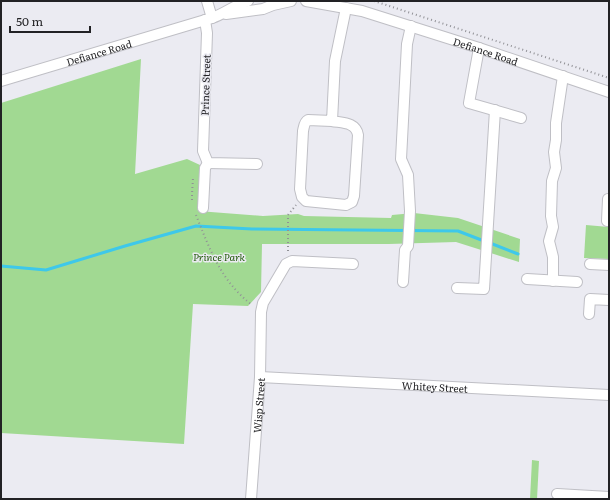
<svg xmlns="http://www.w3.org/2000/svg" width="610" height="500" viewBox="0 0 610 500" font-family="Literata,serif">
<rect width="100%" height="100%" fill="#ebebf2"/>
<path fill="#a1d992" d="M141,59L135,174L187,159L200,165L198,211L263,216L298,214L304,216L391,218L392,215L414,213L458,218L520,239L519,262L456,242L389,244H262L261,292L248,306L193,304L184,444L1,433V103Z
M586,225L609,227V259L584,258Z
M532,460L539,461L537,499H530Z"/>
<g fill="none" stroke-linecap="round" stroke-linejoin="round">
<path stroke="#3ec8ea" stroke-width="3" d="M490,243L518,254
M1,266L46,270L125,246L196,226L252,229L458,231L484,241"/>
<g stroke="#bfbfc5" stroke-width="12">
<g id="street">
<path d="M207,1L212,18"/>
<path id="s1" d="M306,1L362,11L479,48L609,92"/>
<path d="M226,14L263,9L273,5L291,1"/>
<path d="M205,20L207,33L203,151L208,163L257,164"/>
<path d="M479,48L469,103L521,118"/>
<path id="s2" d="M1,81L212,18C224,14 235,5 248,1"/>
<path d="M332,121C342,123 356,122 358,135L354,196L352,202L346,205L306,201L302,197L300,189L303,131C304,127 304,122 308,120L332,121L335,61L346,8"/>
<path d="M608,199L607,221H609"/>
<path d="M203,208L205,168L208,163"/>
<path d="M590,264L609,265"/>
<path d="M527,279L577,282"/>
<path d="M553,281V257L549,241L553,227L551,216L552,181L556,168L554,152L556,140V123L563,76"/>
<path d="M403,282L405,250L408,246L410,211L408,175L401,159L407,44L411,26"/>
<path d="M457,288L484,289L495,110"/>
<path d="M589,314L590,299L609,300"/>
<path id="s3" d="M260,377L609,395"/>
<path d="M557,494L609,497"/>
<path id="s4" d="M251,499L260,377L261,312L263,303L286,264L292,261L353,264"/>
</g>
</g>
<path stroke="#919196" stroke-width="2" stroke-dasharray="1 3" stroke-linecap="butt" d="M374,1L609,78
M192,200V194L193,178
M196,215C210,250 221,281 252,305
M288,251V215L296,205"/>
<use href="#street" stroke="#fff" stroke-width="10"/>
</g>
<g text-anchor="middle" dominant-baseline="central" stroke-width="3" stroke-linejoin="round" paint-order="stroke">
<g font-size="10" fill="#222225" stroke="#ebebf2">
<text stroke="none"><textPath href="#s1" startOffset="187">Defiance Road</textPath></text>
<text stroke="none"><textPath href="#s2" startOffset="102">Defiance Road</textPath></text>
<text transform="translate(205 85) rotate(-88)">Prince Street</text>
<text stroke="none"><textPath href="#s3" startOffset="175">Whitey Street</textPath></text>
<text stroke="none"><textPath href="#s4" startOffset="94">Wisp Street</textPath></text>
</g>
<g font-size="10" font-style="italic" fill="#1e5706" stroke="#ebebf2">
<text x="219" y="256">Prince Park</text>
</g>
</g>
<rect width="610" height="500" fill="none" stroke="#222225" stroke-width="4"/>
<path d="M10 26v6h80v-6" fill="none" stroke="#222225" stroke-width="2"/>
<text x="16" y="26" font-size="12" fill="#222225" stroke="#ebebf2" stroke-width="3" paint-order="stroke">50 m</text>
</svg>
